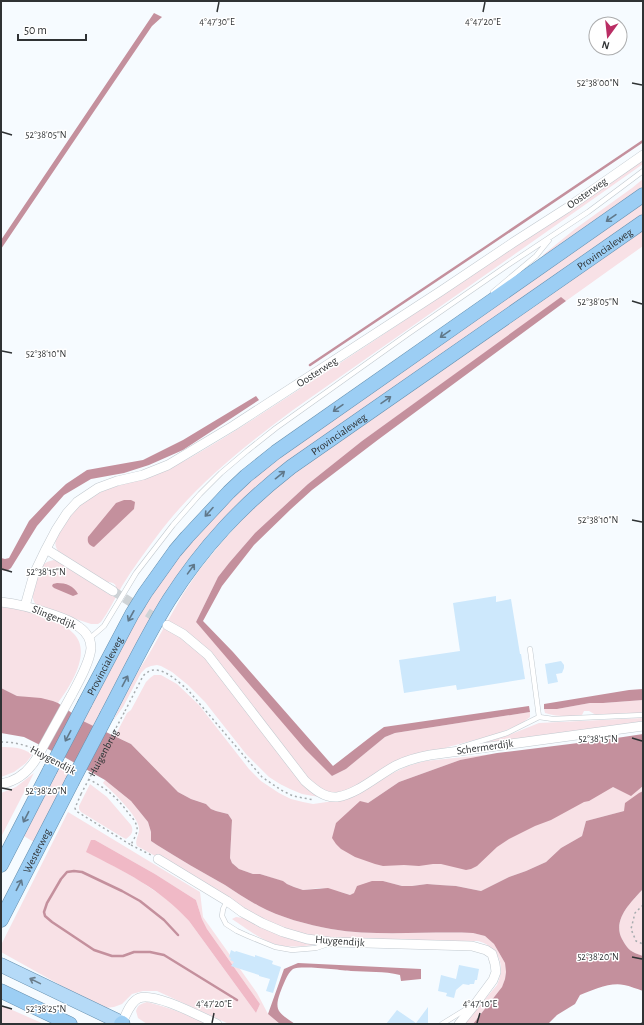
<svg xmlns="http://www.w3.org/2000/svg" width="644" height="1025" viewBox="0 0 644 1025" font-family="'Alegreya Sans',sans-serif">
<rect width="100%" height="100%" fill="#f6fbff"/>
<path fill="#f8e1e6" fill-rule="evenodd" d="M643,160V164L293,410C243,447 194,486 157,536C145,552 133,568 122,586C115,598 109,611 101,622L98,624H91L37,606C35,603 33,601 33,598C32,591 39,568 44,564C48,561 52,560 56,560L104,590L108,594H112C116,588 119,584 109,582L107,583L58,551C53,543 56,540 60,531C70,510 91,494 114,487C123,484 132,482 142,479C158,474 173,467 188,459C237,431 284,399 331,369C436,300 539,230 643,160Z
M643,179V188L544,256L543,255L575,229L632,188Z
M643,201V216L237,507L93,726L83,721L128,633L152,592L184,548L236,493L279,456Z
M643,228V246L566,301L561,298L362,441L308,484L255,533L229,563L218,577L196,622L332,776L346,769L385,737L395,733L530,712V717L521,724L497,734L448,747L343,792L319,797L302,794L290,789L280,784L269,777L246,754L205,702L188,685L172,672L161,666L157,665L151,666L146,668L141,673L123,707L113,721L134,678L149,654L183,594L200,569L222,542L267,492Z
M1,607C19,608 35,613 52,620C59,624 68,627 73,633C93,652 70,686 58,703L53,701L17,696L1,688Z
M154,675H161L177,684L199,705L249,769L261,781L279,793L291,799L303,802L313,804L334,801L348,797L395,772L408,766L425,761L494,754L460,760L399,782L368,803L613,787L631,795L643,786V791C634,795 629,803 624,811L586,821L582,836L561,848L546,862L526,871L509,877L481,891L456,886L440,885L427,884L412,886H402L383,881L350,895L341,892L320,888L303,890L294,887L287,884L282,881L260,874H253L239,869L232,863L230,858L232,820L228,814L216,811L211,809L206,804L191,799L178,792L131,744L115,736L127,713L131,710L146,682L150,678Z
M643,700V713L596,715L589,711H584L582,715C569,717 558,717 545,713L544,709H557L590,703H603Z
M643,718V724L465,748L509,735L539,723Z
M1,747C11,747 24,747 32,755L26,763L14,772L1,777Z
M59,767L70,772L34,842L22,835Z
M34,773L1,837V793L16,787Z
M105,780L131,801L148,822L151,832V841L157,845C179,859 202,872 225,885C236,892 247,900 259,906C279,917 308,925 331,929C378,937 426,931 473,933L485,936L494,944L505,963L506,972L505,979L502,987L473,1024H464L497,985C503,971 503,957 490,947C487,944 482,942 478,941L357,940L307,936L263,921L177,868L137,846C134,840 140,834 139,828C138,816 112,791 103,783Z
M90,784L107,797L131,825C134,831 132,835 126,839L122,837L81,812L79,809V806Z
M68,812L200,892L203,917L257,993L268,1014L280,1024H229L157,991H143L132,994L122,1004L114,1007L105,1008L87,1000L1,952V945ZM91,840H95L155,874L196,900L202,919L207,929L260,1004L256,1013L189,921L179,909L168,900L137,879L112,865Z
M643,889V956C631,952 628,950 622,939C612,920 631,902 643,889Z
M236,917L243,918L278,932L315,945C302,946 290,948 278,945C264,942 244,927 232,919Z
M147,1002C168,1007 188,1015 208,1024H147L138,1018L136,1011C138,1005 140,1004 147,1002Z
M1,1005L44,1024H1Z"/>
<path fill="#f0b9c6" d="M91,840H95L155,874L196,900L202,919L207,929L260,1004L256,1013L189,921C161,889 123,871 86,852Z"/>
<path fill="#c4909d" d="M154,13L162,17L152,26L97,107L1,249V240Z
M561,297L566,301L379,439L312,490L291,509L254,545L222,586L203,621L233,652L333,766L373,735L384,727L529,706L530,712L395,733L385,737L346,769L332,776L305,749L196,622L218,577L229,563L255,533L308,484L362,441Z
M256,396L259,400L183,450L149,465L124,473L91,479L64,495L37,526L11,568L7,571L1,570V558L5,559L9,558L29,521L48,501L66,484L87,470L143,460L183,440Z
M124,500H131L135,502L134,509L94,547C89,545 87,543 88,537L116,503Z
M57,583C66,583 74,586 78,594L73,596L54,588L52,586L53,584Z
M1,688L17,696L41,698L53,701L58,703L83,721L131,744L178,792L191,799L206,804L211,809L216,811L228,814L232,820L230,858L232,863L239,869L253,874H260L283,881L287,884L294,887L303,890L328,888L350,895L354,893L357,886L372,881H383L402,886H412L427,884L440,885L456,886L481,891L509,877L526,871L546,862L561,848L582,836L586,821L624,811L625,803L639,793L643,791V889C631,902 612,920 622,939C628,950 631,952 643,956V991C637,989 630,986 624,985C610,982 593,990 580,995L575,1004L557,1015L548,1024H473L502,987L505,979L506,972L505,963L494,944L485,936L473,933C426,931 378,937 331,929C308,925 279,917 259,906C247,900 236,892 225,885C202,872 179,859 157,845L151,841V832L148,822L131,801L105,780L66,758L24,737L1,733Z
M643,689V700L603,703H590L557,709H544V704L629,690Z
M643,734V786L631,796L613,787L589,801L584,802L551,820L535,826L509,839L497,847L477,866L471,869L466,870L441,864H433L419,866L404,865L383,866L375,864L355,857L341,849L336,844L332,838L336,823L360,801L368,803L399,782L460,760L497,753L610,739Z
M298,963L421,969V979L401,981L400,975C384,971 368,972 351,971C340,970 301,965 293,969C287,973 283,986 280,993C273,1012 281,1014 295,1024H280L268,1014L284,969Z"/>
<g fill="none" stroke-linecap="round" stroke-linejoin="round">
<path stroke="#c4909d" stroke-width="2.5" d="M310,365L483,249L643,141
M178,935L164,920L140,901L122,891L82,872L74,871L67,872L61,879L47,903L44,912L45,916L52,922L94,950L112,956H123L134,952H150L164,955L237,1000"/>
</g>
<path fill="#cde8fc" d="M496,596V602L511,599L520,654H521L525,679L457,690L456,685L404,693L399,660L460,651L453,603Z
M561,661L564,665V668L562,673L556,674L558,682L548,684L545,664Z
M231,950L235,952L236,951L255,957V955L273,961L272,964L281,967L273,993L266,991L270,979L259,976V975L231,966L234,962L230,960L231,958L229,957Z
M459,965L479,969L477,980H475L474,984H470L469,985L463,984L456,990L454,998L446,996L447,993L438,991L441,975L456,979Z
M428,1007V1024H386L397,1010L416,1023Z"/>
<g fill="none" stroke-linecap="round" stroke-linejoin="round">
<path stroke="#ced3d6" stroke-width="9" stroke-dasharray="9 4.5" stroke-linecap="butt" d="M113,591L161,621"/>
<g stroke="#c2c9cf" stroke-width="5.5">
<path id="service" d="M493,292L536,256L549,240
M89,639L104,626L136,573L173,525L200,494L221,473L247,451L276,428L408,334L508,265L588,212L623,186L643,171
M539,717L553,719L643,715
M461,747L507,733L539,717L530,649
M227,901L223,909L222,916L226,924L237,931L248,936L275,947L292,950L316,948L328,944
M442,1024L468,1008"/>
</g>
<g stroke="#c2c9cf" stroke-width="10">
<path id="minor" d="M46,549L113,591
M1,602C20,604 37,609 54,615C63,618 72,621 79,627C86,632 91,639 91,648C90,662 78,683 71,696
M25,606L34,574L46,549L56,530L67,513L77,502L98,488L117,481L143,475L168,465L233,426L441,291L514,242L567,208L643,155
M167,625L183,634L208,655L305,781C314,789 324,798 337,797C358,794 379,774 397,765C408,760 419,757 430,755L643,726
M1,784C19,781 31,769 39,754
M158,859L227,901L242,912L262,923L283,932L307,939L331,942L472,946L486,950L492,954L495,964L496,972L493,980L476,1003L459,1024
M122,1023C126,1015 130,1002 139,998C155,992 201,1017 217,1024"/>
</g>
<g stroke="#6690af" stroke-width="15">
<path id="primary" d="M1,965L122,1023L121,1024"/>
</g>
<g stroke="#6690af" stroke-width="15">
<g id="trunk">
<path id="s1" d="M85,703L132,614L145,593L175,551L187,537L229,492L246,476L276,452L643,195"/>
<path id="s2" d="M107,715C127,677 146,637 169,600C203,547 241,506 291,467L643,222"/>
<path d="M1,865L50,770"/>
<path id="s3" d="M1,920L72,782"/>
<path d="M1,991L70,1024"/>
<path d="M121,1024L122,1023L123,1024"/>
</g>
</g>
<path stroke="#a7acaf" stroke-width="1.5" stroke-dasharray="2 3" stroke-linecap="butt" d="M125,711L143,676C157,660 176,680 188,690L262,777L281,790L293,796L314,800
M1,742C12,742 22,744 32,748
M81,794L75,808L76,811L131,845C133,840 138,833 137,827C136,822 132,817 129,814C116,796 106,788 86,778
M131,845L151,855
M643,905L635,913L631,929L636,941L643,944
M641,1024L643,1020"/>
<use href="#service" stroke="#fff" stroke-width="4.5"/>
<use href="#minor" stroke="#fff" stroke-width="9"/>
<use href="#primary" stroke="#b5daf7" stroke-width="14"/>
<use href="#trunk" stroke="#9ccef4" stroke-width="14"/>
<g stroke="#c2c9cf" stroke-width="10" stroke-linecap="butt">
<path id="minor-bridge" d="M39,754L71,696"/>
</g>
<g stroke="#6690af" stroke-width="15" stroke-linecap="butt">
<path id="trunk-bridge" d="M50,770L85,703
M72,782L107,715"/>
</g>
<path stroke="#a7acaf" stroke-width="1.5" stroke-dasharray="2 3" stroke-linecap="butt" id="s4" d="M81,794L125,711"/>
<use href="#minor-bridge" stroke="#fff" stroke-width="9"/>
<use href="#trunk-bridge" stroke="#9ccef4" stroke-width="14"/>
</g>
<defs><path id="oneway-shaft" d="M-6 0H5M1.5-3L5.5 0L1.5 3" fill="none" stroke-width="1.6" stroke-linecap="round" stroke-linejoin="round"/></defs>
<g stroke="#60788a">
<use href="#oneway-shaft" transform="translate(611 218) rotate(145)"/>
<use href="#oneway-shaft" transform="translate(445 334) rotate(145)"/>
<use href="#oneway-shaft" transform="translate(386 400) rotate(-35)"/>
<use href="#oneway-shaft" transform="translate(338 408) rotate(145)"/>
<use href="#oneway-shaft" transform="translate(280 475) rotate(-39)"/>
<use href="#oneway-shaft" transform="translate(209 512) rotate(132)"/>
<use href="#oneway-shaft" transform="translate(191 569) rotate(-54)"/>
<use href="#oneway-shaft" transform="translate(131 616) rotate(119)"/>
<use href="#oneway-shaft" transform="translate(125 681) rotate(-62)"/>
<use href="#oneway-shaft" transform="translate(68 736) rotate(118)"/>
<use href="#oneway-shaft" transform="translate(26 817) rotate(117)"/>
<use href="#oneway-shaft" transform="translate(19 885) rotate(-63)"/>
</g>
<use stroke="#6b7e8c" href="#oneway-shaft" transform="translate(35 981) rotate(-154)"/>
<path fill="none" stroke="#2f3234" stroke-width="1.5" d="M217,12L219,2M483,12L485,2M632,83L642,85M2,132L12,135M632,301L642,304M2,351L12,353M632,520L642,522M2,569L12,572M632,738L642,741M2,788L12,790M632,957L642,959M2,1006L12,1009M212,1023L214,1013M477,1023L480,1013"/>
<g text-anchor="middle" dominant-baseline="central" stroke-width="3" stroke-linejoin="round" paint-order="stroke">
<g font-size="11" fill="#2f3234" stroke="#fff">
<text transform="translate(587 193) rotate(-35)">Oosterweg</text>
<text stroke="none"><textPath href="#s2" startOffset="694">Provincialeweg</textPath></text>
<text transform="translate(317 372) rotate(-33)">Oosterweg</text>
<text stroke="none"><textPath href="#s2" startOffset="370">Provincialeweg</textPath></text>
<text transform="translate(54 617) rotate(22)">Slingerdijk</text>
<text stroke="none"><textPath href="#s1" startOffset="42">Provincialeweg</textPath></text>
<text transform="translate(485 747) rotate(-8)">Schermerdijk</text>
<text stroke="none"><textPath href="#s4" startOffset="47">Huigenbrug</textPath></text>
<text transform="translate(53 760) rotate(28)">Huygendijk</text>
<text stroke="none"><textPath href="#s3" startOffset="78">Westerweg</textPath></text>
<text transform="translate(340 941) rotate(4)">Huygendijk</text>
</g>
</g>
<g font-size="10" text-anchor="middle" fill="#2f3234" stroke="#fff" stroke-width="3" stroke-linejoin="round" paint-order="stroke">
<text x="217" y="25">4°47'30"E</text>
<text x="483" y="25">4°47'20"E</text>
<text x="598" y="86">52°38'00"N</text>
<text x="46" y="138">52°38'05"N</text>
<text x="598" y="305">52°38'05"N</text>
<text x="46" y="357">52°38'10"N</text>
<text x="598" y="523">52°38'10"N</text>
<text x="46" y="575">52°38'15"N</text>
<text x="598" y="742">52°38'15"N</text>
<text x="46" y="794">52°38'20"N</text>
<text x="598" y="960">52°38'20"N</text>
<text x="214" y="1007">4°47'20"E</text>
<text x="480" y="1007">4°47'10"E</text>
<text x="46" y="1012">52°38'25"N</text>
</g>
<rect width="644" height="1025" fill="none" stroke="#2f3234" stroke-width="4"/>
<g transform="translate(608 36) rotate(195)"><circle r="19" fill="#ffffff" stroke="#acadae"/>
<path d="M0-3L7 15L0 10L-7 15Z" fill="#ba2e64"/>
<text y="-6" font-size="11" font-weight="bold" text-anchor="middle" fill="#2f3234">N</text>
</g>
<path d="M18 34v6h68v-6" fill="none" stroke="#2f3234" stroke-width="2"/>
<text x="24" y="34" font-size="12" fill="#2f3234" stroke="#ffffff" stroke-width="3" paint-order="stroke">50 m</text>
</svg>
